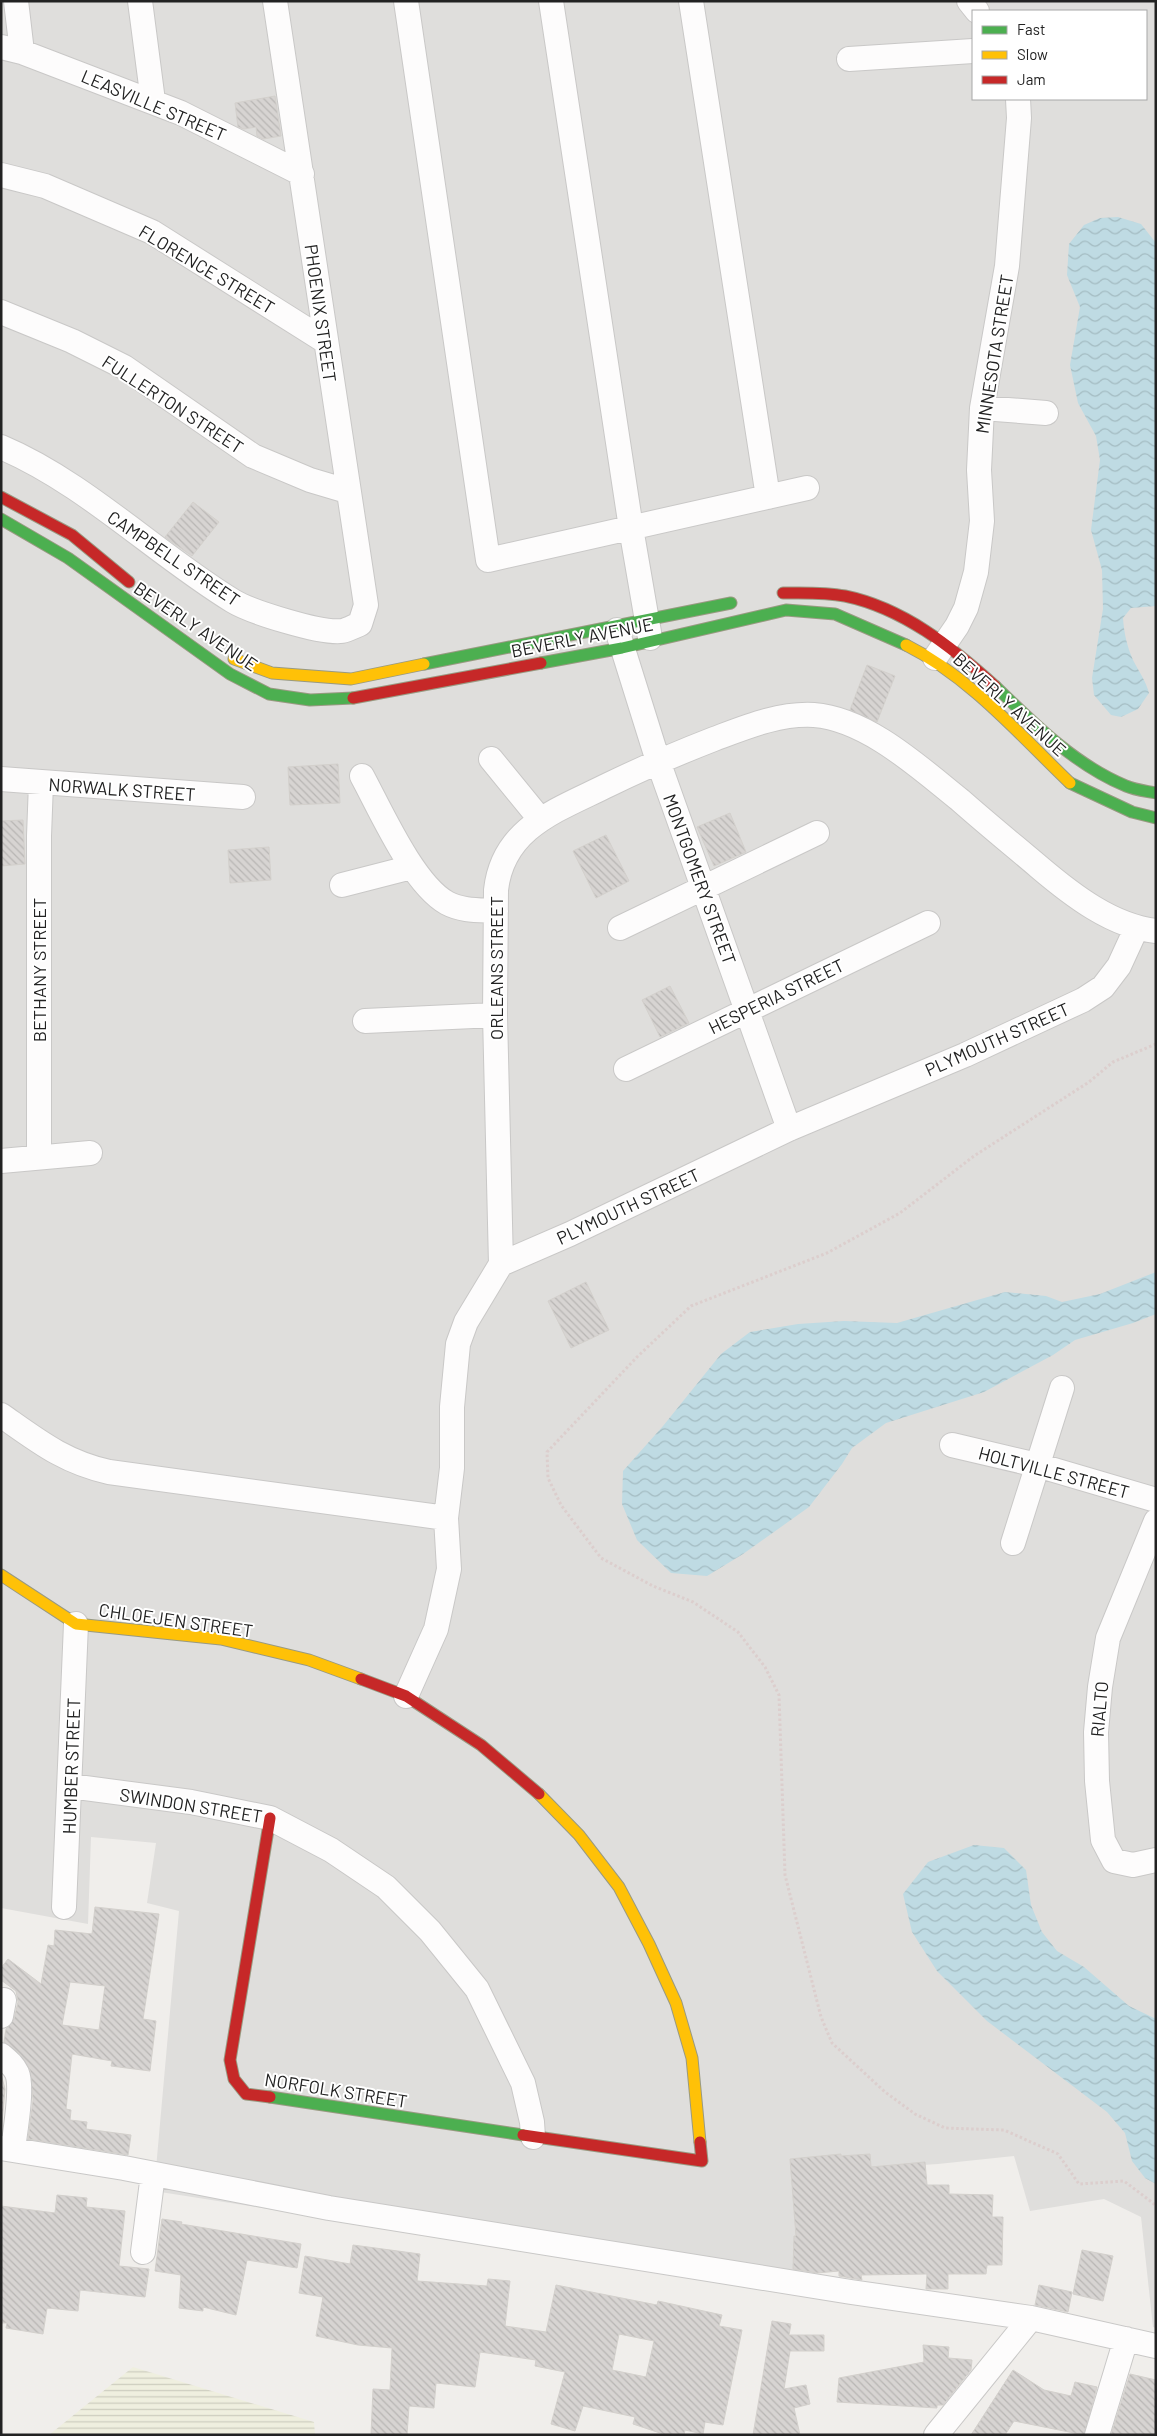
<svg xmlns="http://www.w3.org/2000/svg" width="1157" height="2436" viewBox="0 0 1157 2436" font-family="Barlow,sans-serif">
<defs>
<pattern id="farmland-rules" width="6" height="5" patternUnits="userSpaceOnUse" patternTransform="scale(1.25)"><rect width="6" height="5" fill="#efefdf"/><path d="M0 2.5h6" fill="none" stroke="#cdcdbf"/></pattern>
<pattern id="water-waves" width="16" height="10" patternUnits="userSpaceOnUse" patternTransform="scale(1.25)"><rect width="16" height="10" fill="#bfdbe3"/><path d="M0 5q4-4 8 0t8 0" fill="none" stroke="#a4bcc2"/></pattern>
<pattern id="building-back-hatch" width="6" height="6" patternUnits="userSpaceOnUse" patternTransform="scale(1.25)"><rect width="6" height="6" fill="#d7d4d2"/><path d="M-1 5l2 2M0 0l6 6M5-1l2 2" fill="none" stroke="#b8b6b4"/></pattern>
</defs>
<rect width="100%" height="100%" fill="#f0eeeb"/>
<path fill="#dfdedc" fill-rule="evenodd" d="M1,1H1156V2328L1153,2327L1141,2217L1104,2199L1030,2211L1014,2156L938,2164L859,2169L794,2178L800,2293L154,2191L179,1911L147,1903L156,1843L91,1837L88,1924L1,1908ZM973,11H1146V99H973Z"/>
<path fill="url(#farmland-rules)" d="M133,2367L314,2422L315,2435H49Z"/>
<path fill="url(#water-waves)" d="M1118,217L1141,224L1156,243V606L1131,608L1123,618C1124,633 1127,646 1133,660C1139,672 1146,681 1149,693L1138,709L1121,717L1111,715L1094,695L1092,678L1103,609L1102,570L1091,530L1100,460L1096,436L1078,403L1070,365L1080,307L1067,275L1069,244L1084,225L1100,218Z
M1156,1272V1314L1133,1323L1075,1340L1053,1355L984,1392L886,1423L852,1448L842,1464L809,1507L743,1554L707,1576L671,1573L637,1540L622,1504L623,1471L663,1426L721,1354L750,1332L798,1324L844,1321L897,1323L1005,1292L1046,1296L1062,1302L1100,1294Z
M974,1845L1004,1848L1026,1870L1031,1905L1042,1932L1057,1951L1084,1967L1129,2006L1156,2019V2184L1145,2178L1132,2161L1125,2133L1107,2112L987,2021L937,1971L912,1932L903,1894L928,1862Z"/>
<path fill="url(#building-back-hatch)" stroke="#d3d0cc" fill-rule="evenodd" d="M275,96L281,136L263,139L257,136L256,127L244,129L238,127L235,103Z
M193,502L219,522L192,556L165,537Z
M867,665L895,676L877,722L850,710Z
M338,764L340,803L290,805L288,767Z
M730,813L746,852L714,866L697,827Z
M23,820L25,864L1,866V821Z
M606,835L629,881L596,898L573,851Z
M269,847L271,880L230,883L228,850Z
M670,986L689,1023L660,1037L642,1000Z
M586,1282L609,1330L571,1348L548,1301Z
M95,1907L159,1914L143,2019L156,2021L150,2071L111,2066L112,2061L72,2054L66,2109L71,2110L70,2120L87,2122L86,2129L131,2135L128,2155L28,2139L33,2100L30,2070L20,2054L4,2042L6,2029L14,2019L18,2002L16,1991L1,1980V1968L8,1959L41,1984L48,1945L54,1946L55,1930L92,1934ZM70,1982L105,1986L99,2030L62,2025Z
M1,2074L5,2089L1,2133Z
M841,2154V2156L870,2154L871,2167L925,2162L927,2185H949V2194L993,2195L992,2217H1003L1002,2265H987L986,2274H948V2289H926L927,2274L861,2275L862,2280L839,2276V2271L817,2273L793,2269L794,2236H796L790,2159Z
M57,2195L87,2198L86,2207L125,2211L119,2266L149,2269L145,2297L80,2290L78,2311L47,2308L43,2334L6,2328L7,2323H1V2206L55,2213Z
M162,2219L182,2222L181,2224L301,2244L297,2268L247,2260L236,2315L203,2307V2311L179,2308L181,2275L155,2271Z
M353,2245L420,2254L417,2281L487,2286L488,2279L510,2281L505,2326L546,2332L556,2285L657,2305L658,2301L722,2315L719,2326L742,2330L723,2425L705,2422L703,2434L685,2430L684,2435H666L633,2424L635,2417L583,2406L575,2431L551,2424L565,2372L535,2366L536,2360L480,2352L475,2387L436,2383L434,2408L409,2406L407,2435H371L373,2389L390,2390L392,2348L358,2345L316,2336L323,2297L299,2293L305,2256L350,2264ZM619,2334L654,2341L646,2377L612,2370Z
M1082,2250L1113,2256L1103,2301L1073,2294Z
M1039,2285L1072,2292L1068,2312L1035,2305Z
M772,2321L791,2324L789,2335H824V2351H790L784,2389L806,2385L810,2404L794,2408L800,2435H753Z
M923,2345L949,2347L948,2358L972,2360L971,2370L943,2405H937V2408L837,2402L839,2378L924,2362Z
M1013,2370L1044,2390L1071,2396L1075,2382L1097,2387L1084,2435L1014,2421L1005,2435H971Z
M1130,2374L1156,2380V2435H1111Z"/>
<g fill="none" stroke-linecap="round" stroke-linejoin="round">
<g stroke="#c9c8c7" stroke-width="26">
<path id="street" d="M16,1L22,52
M140,1L153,101
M406,1L488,560L807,488
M551,1L631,528L650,638
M691,1L768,497
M969,1L977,11
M1,47L22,52L181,113L302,174
M849,59L973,51
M1,175L45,186L152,232L325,341
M1,312L72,341L124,367L253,456L310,480L347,491
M982,408L1046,413
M1,447C84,482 156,554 233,601C251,612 322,634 342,631C348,630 354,626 360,624L366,605L275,1
M617,630L658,761L789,1129
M935,658L957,626L966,608L976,572L982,521L979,470L982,408L1007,266L1019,118L1018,99
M491,759L540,819
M362,776C381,811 413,884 447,903C462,911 479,910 496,911
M1,779L243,797
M342,885L412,867
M620,928L817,833
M365,1021L495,1015
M626,1069L928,923
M39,1157V836L41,783
M1,1161L90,1153
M501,1264L495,1015L496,890C503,827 558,810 608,785C643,768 678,753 714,739C746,727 779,713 814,715C867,719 920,768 960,800C986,823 1013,845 1039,867C1072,895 1112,926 1156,931
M1,1415C38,1441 64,1462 109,1472L446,1518
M952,1445L1037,1465L1156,1500
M1156,1521L1108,1638L1100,1687L1096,1732L1097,1781L1103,1840L1114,1861L1133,1865L1156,1860
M1013,1543L1062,1388
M406,1696L436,1629L449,1569L446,1518L452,1468V1407L458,1344L466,1322L501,1264L570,1234L789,1129L965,1055L1083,1000L1103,987L1119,966L1136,929
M70,1786L191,1802L270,1818L331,1850L386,1887L430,1931L477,1989L523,2083L532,2122L533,2137
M64,1907L76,1624
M1,2016L4,2000
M1,2055C8,2061 13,2065 17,2073C23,2088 15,2132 13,2149
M1,2148L124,2168L329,2208L851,2292L1031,2318L1156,2346
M143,2252L153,2174
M936,2435L1031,2318
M1097,2435L1126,2339"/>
</g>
<g stroke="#999a82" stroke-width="13">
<path id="fast" d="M1,519L68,558L230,674L269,694L310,700L353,698
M541,663L622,648L786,610L835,614L906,645
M424,664L731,603
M995,686C1034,724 1075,765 1126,786C1135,790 1146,791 1156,793
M1070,783L1132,812L1156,818
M270,2097L523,2135"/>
</g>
<g stroke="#999a82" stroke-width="13">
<path id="slow" d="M906,645C970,677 1019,734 1070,783
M234,659L272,673L351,679L424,664
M1,1575L76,1624L221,1639L309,1660L361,1679
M539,1794L579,1835L619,1887L649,1944L676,2003L692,2058L700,2142"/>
</g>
<g stroke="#999a82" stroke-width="13">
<path id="jam" d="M1,497L72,535L129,582
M783,593C804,593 824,592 845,596C903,608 952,647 995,686
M353,698L541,663
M361,1679L406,1696L481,1745L539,1794
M270,2097L246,2094L234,2079L230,2060L270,1818
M523,2135L702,2161L700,2142"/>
</g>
<path stroke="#dccecd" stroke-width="3" stroke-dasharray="2.5 2.5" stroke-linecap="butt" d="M1156,1044L1113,1062L1089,1082L974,1156L900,1213L827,1253L691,1306L637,1357L547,1452L548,1478L561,1505L601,1558L653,1586L693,1602L738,1632L765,1667L779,1695L785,1875L821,2017L832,2043L885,2092L915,2114L945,2128L1004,2130L1058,2154L1079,2184L1124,2181L1153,2203L1156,2207"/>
<use href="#street" stroke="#fdfcfc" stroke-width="24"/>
<use href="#fast" stroke="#4caf50" stroke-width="11"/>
<use href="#slow" stroke="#ffc107" stroke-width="11"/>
<use href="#jam" stroke="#c62828" stroke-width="11"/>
</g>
<g text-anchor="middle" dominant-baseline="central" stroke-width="4" stroke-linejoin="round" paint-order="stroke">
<g font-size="18" fill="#222" stroke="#fff">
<text transform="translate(154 105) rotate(23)">LEASVILLE STREET</text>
<text transform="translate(207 269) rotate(31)">FLORENCE STREET</text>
<text transform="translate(321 313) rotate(82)">PHOENIX STREET</text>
<text transform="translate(994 354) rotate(-81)">MINNESOTA STREET</text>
<text transform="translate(173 404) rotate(33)">FULLERTON STREET</text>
<text transform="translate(174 558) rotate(34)">CAMPBELL STREET</text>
<text transform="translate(196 626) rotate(34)">BEVERLY AVENUE</text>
<text transform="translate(582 637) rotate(-11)">BEVERLY AVENUE</text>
<text transform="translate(1010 704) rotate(42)">BEVERLY AVENUE</text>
<text transform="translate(122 789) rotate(4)">NORWALK STREET</text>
<text transform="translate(700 879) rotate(70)">MONTGOMERY STREET</text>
<text transform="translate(496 968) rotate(-90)">ORLEANS STREET</text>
<text transform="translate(39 970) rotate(-90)">BETHANY STREET</text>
<text transform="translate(776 996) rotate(-26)">HESPERIA STREET</text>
<text transform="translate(997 1039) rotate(-24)">PLYMOUTH STREET</text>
<text transform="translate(628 1206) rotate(-25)">PLYMOUTH STREET</text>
<text transform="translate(1054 1472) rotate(15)">HOLTVILLE STREET</text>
<text transform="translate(176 1620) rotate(8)">CHLOEJEN STREET</text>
<text transform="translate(1099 1709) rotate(-85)">RIALTO</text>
<text transform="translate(71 1766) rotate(-88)">HUMBER STREET</text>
<text transform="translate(191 1805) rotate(9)">SWINDON STREET</text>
<text transform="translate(336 2090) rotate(9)">NORFOLK STREET</text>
</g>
</g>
<rect width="1157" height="2436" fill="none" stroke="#222222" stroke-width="5"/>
<rect x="972" y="10" width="175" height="90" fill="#ffffff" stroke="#a7a7a7"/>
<rect x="982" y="26" width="25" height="8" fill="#4caf50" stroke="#a7a7a7"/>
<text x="1017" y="35" font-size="15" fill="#222222">Fast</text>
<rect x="982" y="51" width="25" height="8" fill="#ffc107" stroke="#a7a7a7"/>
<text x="1017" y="60" font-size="15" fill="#222222">Slow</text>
<rect x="982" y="76" width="25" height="8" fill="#c62828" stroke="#a7a7a7"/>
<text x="1017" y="85" font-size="15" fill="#222222">Jam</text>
</svg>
